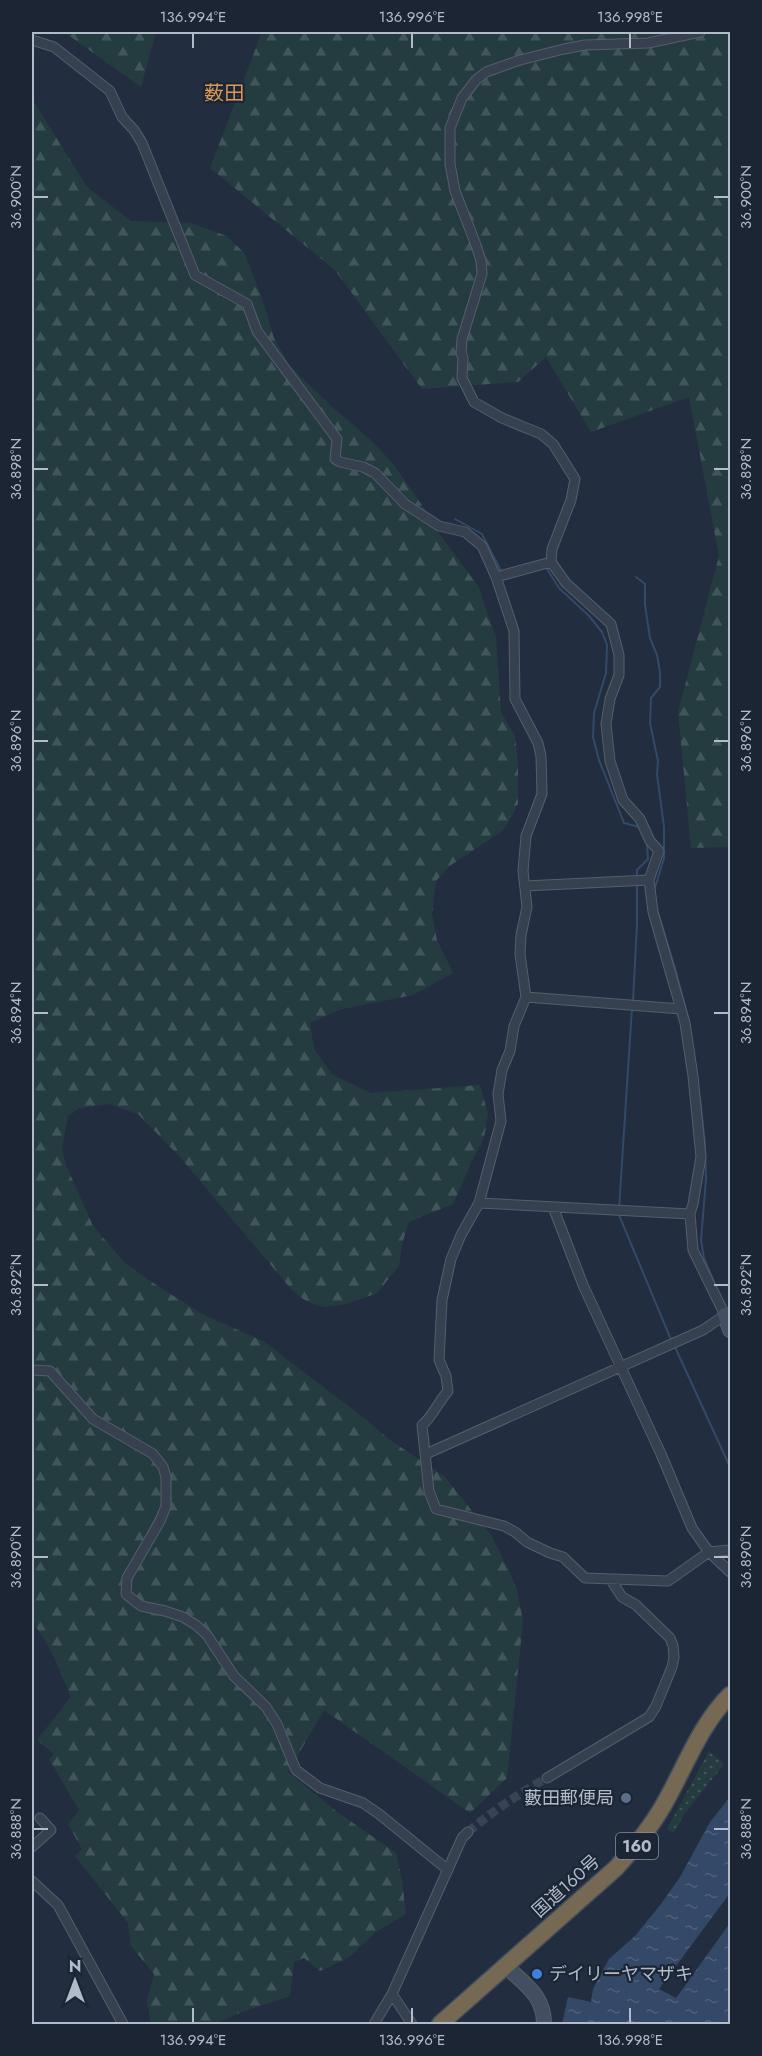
<svg xmlns="http://www.w3.org/2000/svg" width="762" height="2056" viewBox="0 0 762 2056" font-family="Jost,'Noto Sans JP',sans-serif">
<defs>
<pattern id="grass-dots" width="8" height="8" patternUnits="userSpaceOnUse" patternTransform="scale(1.5)"><rect width="8" height="8" fill="#243c40"/><path d="M2 2h.1M6 6h.1" fill="none" stroke="#41565a" stroke-width="1.8" stroke-linecap="round"/></pattern>
<pattern id="forest-firs" width="22" height="20" patternUnits="userSpaceOnUse" patternTransform="scale(1.5)"><rect width="22" height="20" fill="#243c40"/><path d="M5 1l3.5 6h-7zM16 11l3.5 6h-7z" fill="#41565a"/></pattern>
<pattern id="water-ripples" width="26" height="14" patternUnits="userSpaceOnUse" patternTransform="scale(1.5)"><rect width="26" height="14" fill="#344867"/><path d="M2 4q2-2 4 0t4 0M15 11q2-2 4 0t4 0" fill="none" stroke="#4f607b"/></pattern>
</defs>
<rect width="100%" height="100%" fill="#222e3f"/>
<path fill="url(#grass-dots)" d="M709,1751L724,1764L683,1816L674,1833L667,1829Z"/>
<path fill="url(#forest-firs)" d="M64,32H156L141,87Z
M262,32H730V847L691,848L678,712L719,556L689,397L591,432L546,357L518,382L422,389L335,270L210,168Z
M32,99L87,187L131,221L190,223L227,236L245,254L262,299L274,338L289,365L332,407L373,442L393,464L433,521L438,532L478,586L496,637L501,712L515,736L518,762V804L506,827L501,832L451,865L436,881L432,914L437,940L453,973L413,995L342,1009L310,1023L314,1049L333,1075L371,1093L480,1085L488,1114L484,1138L472,1161L453,1204L409,1222L402,1244L399,1266L377,1293L347,1304L325,1307L313,1304L303,1299L291,1289L180,1157L138,1114L109,1104L79,1108L68,1116L62,1149L66,1165L93,1226L124,1262L147,1279L202,1314L263,1341L364,1418L390,1440L445,1477L491,1535L511,1575L517,1590L523,1621L507,1778L470,1813L324,1710L288,1772L336,1811L396,1853L402,1880L406,1914L376,1932L348,1958L320,1971L304,1958L294,1962L290,1996L242,2012L214,2024H151L147,2000L154,1974L131,1946L128,1923L75,1856L82,1849L68,1824L79,1810L49,1759L54,1754L37,1740L71,1697C60,1671 50,1644 32,1622Z"/>
<path fill="url(#water-ripples)" d="M730,1797V2024H562L568,1997L591,2002L593,1989L609,1959L635,1936L661,1904L680,1877L710,1822Z"/>
<path fill="#222e3f" d="M730,1893V1923L676,1998L659,1989Z"/>
<g fill="none" stroke-linecap="round" stroke-linejoin="round">
<path stroke="#344867" stroke-width="2" d="M455,519L482,534L502,573
M545,566L559,588L589,616L602,632L607,645L606,673L594,713L593,737L599,760L624,823L639,827
M636,577L645,584V605L650,638L657,655L660,672V687L651,698L650,723L658,761L657,774L664,827V858L654,891
M637,877V870L648,859L647,843
M657,909L675,968L689,1021
M633,1002L637,924V882
M700,1098L705,1144L706,1179L701,1240L704,1258L714,1282
M619,1209L632,1008
M619,1215L672,1342
M675,1347L730,1467"/>
<path stroke="#384354" stroke-width="9" stroke-dasharray="9 4.5" stroke-linecap="butt" d="M468,1832C493,1811 518,1794 547,1778"/>
<g stroke="#545e6d" stroke-width="11">
<path id="street" d="M700,32L648,43L585,45L564,49L520,60L486,72L476,80L462,98L450,128V164L455,191L476,245L481,261L482,274L462,339L461,353L463,358L462,378L474,402L502,418L541,434L553,444L575,479L571,500L552,549L551,562L566,583L611,624L619,655V675L610,699L606,724L610,761L623,800L640,819L650,841L659,851L649,880L653,912L685,1023L693,1076L701,1157L693,1204L690,1214L693,1250L725,1315
M32,40L54,47L110,91L122,117L134,130L142,143L195,275L247,304L257,331L337,439L335,459L340,462L363,467L375,473L405,504L439,526L465,532L482,546L496,577L514,631L515,699L538,743L541,756L542,794L526,836L523,871L527,907L521,935L520,954L526,997L514,1026L510,1051L502,1070L498,1094L501,1121L479,1203L461,1235L451,1259L442,1300L439,1360L446,1376L448,1391C439,1401 431,1419 422,1425L429,1491L436,1509L504,1526L515,1532L527,1542L550,1553L563,1557L585,1578L668,1581L709,1552L730,1550
M496,577L551,562
M525,886L649,880
M526,997L681,1009
M479,1203L690,1214
M553,1207L583,1285L661,1454L692,1528L709,1552L730,1572
M32,1370L50,1371L93,1419L153,1454L163,1467L166,1477V1506L160,1521L127,1578L126,1594L141,1606L165,1611L183,1617L196,1625L207,1635L234,1676L266,1707L277,1724L296,1770L320,1788L363,1803L379,1814L448,1870
M426,1454L703,1330L725,1315H729
M547,1778L649,1717L656,1706L672,1667L674,1657L673,1646L670,1638L636,1605L622,1597L611,1580
M32,1847L51,1830L40,1818
M32,1881L58,1905L123,2024
M392,1994L412,2024
M374,2024L392,1994L462,1838L468,1832"/>
</g>
<g stroke="#545e6d" stroke-width="16">
<path id="secondary" d="M725,1315L730,1330
M506,1966C525,1985 544,1995 544,2024"/>
</g>
<g stroke="#414b5a" stroke-width="19">
<path id="highway" d="M440,2024L616,1868C634,1848 649,1830 663,1806C685,1768 699,1726 730,1695"/>
</g>
<use href="#street" stroke="#36404f" stroke-width="9"/>
<use href="#secondary" stroke="#444e62" stroke-width="14"/>
<use href="#highway" stroke="#756953" stroke-width="16"/>
</g>
<path fill="none" stroke="#b2bbca" stroke-width="2" d="M193,33V48M412,33V48M630,33V48M33,197H48M714,197H729M33,469H48M714,469H729M33,741H48M714,741H729M33,1013H48M714,1013H729M33,1285H48M714,1285H729M33,1557H48M714,1557H729M33,1829H48M714,1829H729M193,2008V2023M412,2008V2023M630,2008V2023"/>
<circle fill="#5c6f8a" stroke="#1b2534" stroke-width="2" cx="626" cy="1798" r="6"/>
<circle fill="#3f7fe0" stroke="#1b2534" stroke-width="2" cx="537" cy="1974" r="6"/>
<g text-anchor="middle" dominant-baseline="central" stroke-width="4.5" stroke-linejoin="round" paint-order="stroke">
<rect fill="#1b2534" stroke="#858e9d" stroke-width="1.5" x="616" y="1833" width="42" height="26" rx="4.5"/>
<g font-size="16" font-weight="bold" fill="#b2bbca">
<text x="637" y="1846">160</text>
</g>
<g font-size="18" fill="#b2bbca" stroke="#1b2534" text-anchor="end">
<text x="614" y="1798">藪田郵便局</text>
<text x="549" y="1974" text-anchor="start">デイリーヤマザキ</text>
</g>
<g font-size="18" fill="#b2bbca" stroke="#1b2534">
<text transform="translate(566 1886) rotate(-42)">国道160号</text>
</g>
<g font-size="20" fill="#dc975b" stroke="#1b2534">
<text x="224" y="93">薮田</text>
</g>
</g>
<rect width="762" height="2056" fill="none" stroke="#1b2534" stroke-width="66"/>
<g transform="translate(75 1981)" stroke="#1b2534" stroke-width="4.5" paint-order="stroke">
<path d="M0-4.5L10 22L0 15L-10 22Z" fill="#b2bbca"/>
<text y="-9" font-size="16" font-weight="bold" text-anchor="middle" fill="#b2bbca">N</text>
</g>
<rect x="33" y="33" width="696" height="1990" fill="none" stroke="#b2bbca" stroke-width="2"/>
<g font-size="15" text-anchor="middle" fill="#b2bbca">
<text x="193" y="22">136.994°E</text>
<text x="412" y="22">136.996°E</text>
<text x="630" y="22">136.998°E</text>
<text transform="translate(16 197) rotate(-90)" y="5">36.900°N</text>
<text transform="translate(746 197) rotate(-90)" y="5">36.900°N</text>
<text transform="translate(16 469) rotate(-90)" y="5">36.898°N</text>
<text transform="translate(746 469) rotate(-90)" y="5">36.898°N</text>
<text transform="translate(16 741) rotate(-90)" y="5">36.896°N</text>
<text transform="translate(746 741) rotate(-90)" y="5">36.896°N</text>
<text transform="translate(16 1013) rotate(-90)" y="5">36.894°N</text>
<text transform="translate(746 1013) rotate(-90)" y="5">36.894°N</text>
<text transform="translate(16 1285) rotate(-90)" y="5">36.892°N</text>
<text transform="translate(746 1285) rotate(-90)" y="5">36.892°N</text>
<text transform="translate(16 1557) rotate(-90)" y="5">36.890°N</text>
<text transform="translate(746 1557) rotate(-90)" y="5">36.890°N</text>
<text transform="translate(16 1829) rotate(-90)" y="5">36.888°N</text>
<text transform="translate(746 1829) rotate(-90)" y="5">36.888°N</text>
<text x="193" y="2045">136.994°E</text>
<text x="412" y="2045">136.996°E</text>
<text x="630" y="2045">136.998°E</text>
</g>
</svg>
